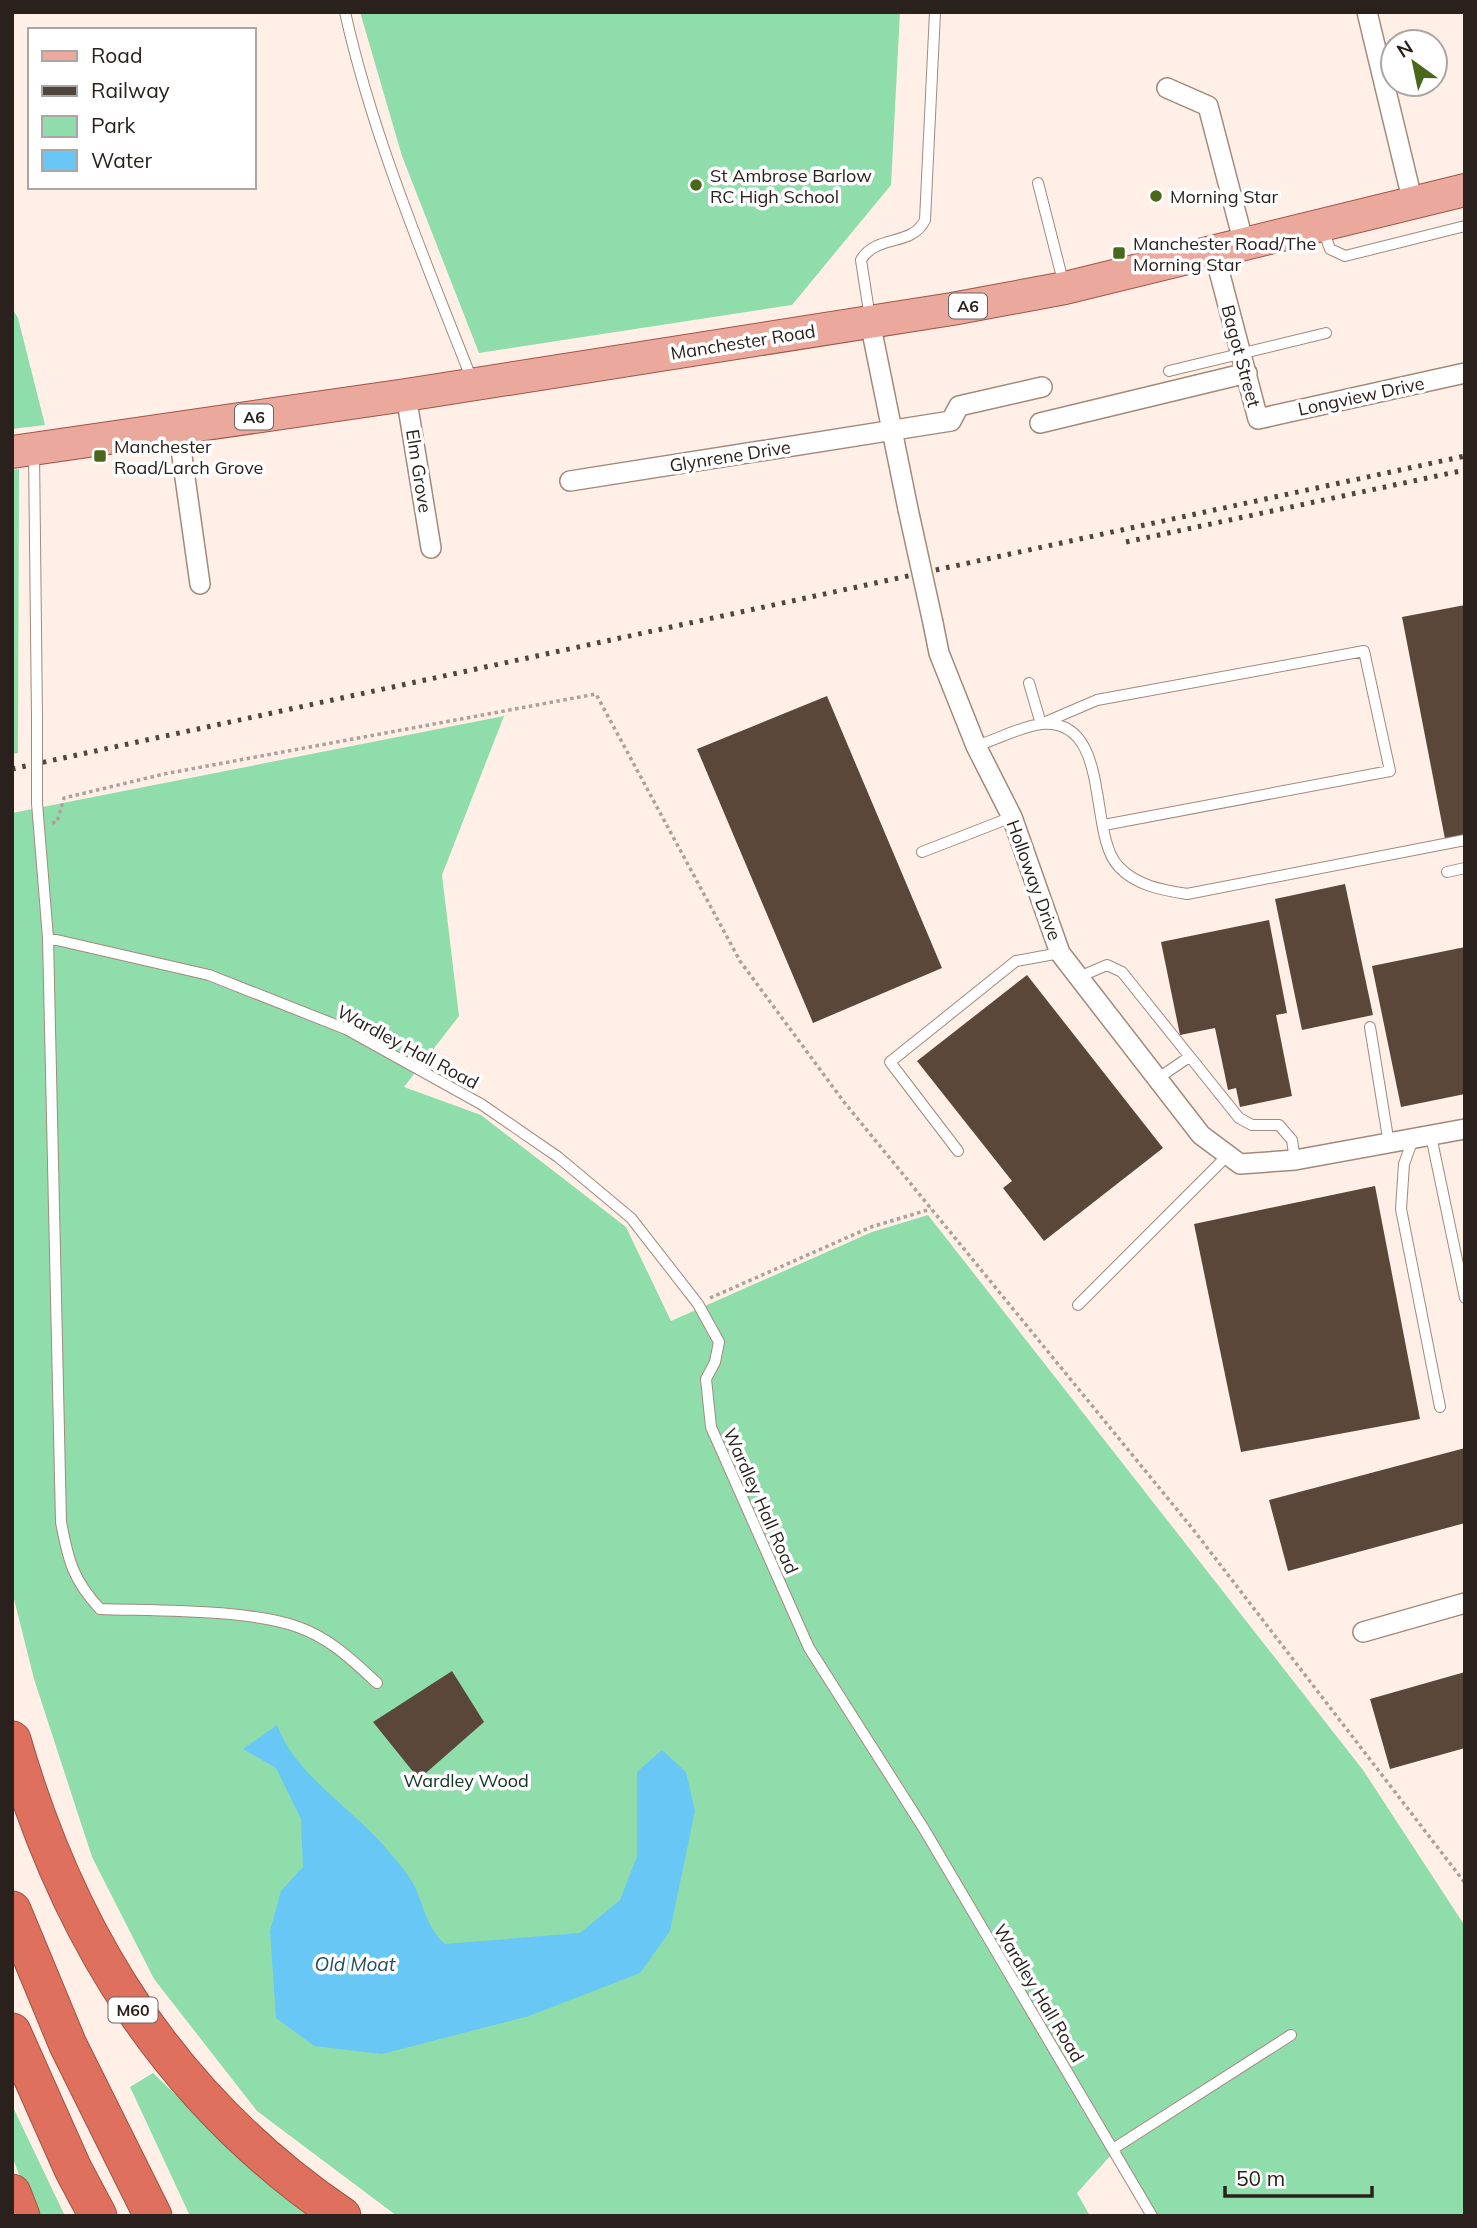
<svg xmlns="http://www.w3.org/2000/svg" width="1477" height="2228" viewBox="0 0 1477 2228" font-family="Mulish,sans-serif">
<rect width="100%" height="100%" fill="#ffefe6"/>
<path fill="#90ddac" d="M360,12H900L891,185L792,305L479,353L402,156Z
M12,308L18,318L45,425L12,429Z
M19,469L18,753L12,754V470Z
M504,716L442,875L459,1016L404,1087L481,1115L626,1227L671,1321L872,1232L928,1215L1363,1770L1465,1926V2216H1147L1111,2155L1077,2193L1090,2216H397L257,2111L154,1979L92,1857L34,1679L12,1591V813Z
M153,2073L222,2139L316,2216H190L130,2087Z
M12,2105L65,2216H35L12,2156Z"/>
<path fill="#68c7f5" d="M277,1725C295,1776 357,1811 390,1853C398,1862 407,1873 413,1883C424,1905 426,1927 445,1944L580,1933L620,1900L637,1856V1772L662,1750L686,1772L695,1811L670,1931L640,1973L529,2016L382,2054L314,2046L276,2018L270,1931L281,1891L303,1867L301,1819L276,1768L243,1749Z"/>
<path fill="#5b463a" d="M1465,605V835L1445,839L1402,617Z
M827,696L942,968L813,1023L697,749Z
M1345,884L1373,1015L1302,1030L1275,899Z
M1269,920L1287,1013L1276,1015L1292,1096L1240,1107L1236,1088L1228,1090L1215,1028L1180,1035L1161,942Z
M1465,947V1094L1401,1107L1372,966Z
M1027,975L1163,1148L1044,1241L1003,1188L1012,1181L917,1061Z
M1375,1186L1420,1419L1241,1452L1194,1224Z
M1465,1448V1523L1288,1571L1269,1500Z
M452,1671L484,1722L419,1779L373,1722Z
M1465,1672V1748L1390,1769L1370,1699Z"/>
<g fill="none" stroke-linecap="round" stroke-linejoin="round">
<g stroke="#a18a7c" stroke-width="12">
<path id="lane" d="M345,12C373,138 425,260 472,380
M1038,183L1064,285
M1323,229L1330,249L1345,256L1465,226
M870,318L861,260C876,234 912,247 925,220L935,12
M1169,371L1326,333
M34,452L37,717
M1029,683L1041,724L1097,700L1364,651L1390,771L1104,825
M976,746C996,740 1021,726 1042,724C1113,719 1087,835 1119,867C1137,886 1163,890 1187,894L1465,840
M37,803L48,938L61,1522C68,1560 73,1580 100,1609C154,1611 249,1609 298,1627C330,1638 353,1661 377,1683
M922,852L1012,817
M1447,872L1465,868
M48,938L209,975L346,1029L481,1104L558,1157L631,1218L698,1304L719,1342L715,1362L706,1379L711,1427L809,1648L924,1829L1152,2216
M1079,977L1107,965L1122,972L1239,1118L1252,1125H1279L1292,1140L1295,1160
M1370,1027L1389,1144
M1157,1079L1189,1057
M1431,1136L1465,1298
M1413,1139L1404,1164L1401,1209L1440,1407
M958,1151L890,1062L1016,961L1060,953
M1078,1305L1228,1155
M1113,2149L1291,2035"/>
</g>
<g stroke="#a18a7c" stroke-width="22">
<path id="street" d="M1367,12L1413,203
M1167,88L1208,106L1244,244
M1214,252L1258,419L1465,373
M870,322L908,509
M406,395L431,548
M1040,423L1247,373
M178,428L200,584
M570,481L951,421L959,406L1042,387
M933,623L939,653L976,746L1012,817L1060,953L1201,1135L1240,1164L1295,1160L1465,1129
M1363,1632L1465,1603"/>
</g>
<g stroke="#9f5446" stroke-width="34">
<path id="primary" d="M12,452L406,395L952,309L1065,288L1465,190"/>
</g>
<g stroke="#9f5446" stroke-width="39">
<path id="highway" d="M12,1740C69,1938 171,2100 342,2216
M12,1910L68,2045L153,2216
M12,2032L73,2169L98,2216
M12,2193L21,2216"/>
</g>
<path stroke="#afa19a" stroke-width="3.5" stroke-dasharray="3.5 3.5" stroke-linecap="butt" d="M52,823L57,822L64,798L164,774L596,694L740,961L844,1102L1192,1528L1465,1883
M710,1298L871,1227L931,1209"/>
<use href="#lane" stroke="#fff" stroke-width="10"/>
<use href="#street" stroke="#fff" stroke-width="19"/>
<use href="#primary" stroke="#eba99e" stroke-width="32"/>
<use href="#highway" stroke="#de705d" stroke-width="37"/>
<path stroke="#4f443e" stroke-width="5" stroke-dasharray="3.5 7" stroke-linecap="butt" d="M1126,542L1465,470
M12,769L1465,456"/>
<g stroke="#a18a7c" stroke-width="12" stroke-linecap="butt">
<path id="lane-bridge" d="M37,717V803"/>
</g>
<g stroke="#a18a7c" stroke-width="22" stroke-linecap="butt">
<path id="street-bridge" d="M908,509L933,623"/>
</g>
<use href="#lane-bridge" stroke="#fff" stroke-width="10"/>
<use href="#street-bridge" stroke="#fff" stroke-width="19"/>
</g>
<g fill="#4a681c" stroke="#fff" stroke-width="2.5">
<circle cx="696" cy="185" r="7"/>
<circle cx="1156" cy="196" r="7"/>
<rect x="1112" y="246" width="14" height="14" rx="3.5"/>
<rect x="93" y="449" width="14" height="14" rx="3.5"/>
</g>
<g text-anchor="middle" dominant-baseline="central" stroke-width="7" stroke-linejoin="round" paint-order="stroke">
<g fill="#fff" stroke="#6b6460" stroke-width="2">
<rect x="949" y="293.5" width="38" height="25" rx="5"/>
<rect x="235" y="404.5" width="38" height="25" rx="5"/>
<rect x="108.5" y="1997.5" width="49" height="25" rx="5"/>
</g>
<g font-size="16" font-weight="bold" fill="#2b211c">
<text x="968" y="306">A6</text>
<text x="254" y="417">A6</text>
<text x="133" y="2010">M60</text>
</g>
<g font-size="18" fill="#2b211c" stroke="#fff" text-anchor="start">
<text x="710" y="175">St Ambrose Barlow<tspan x="710" dy="21">RC High School</tspan></text>
<text x="1170" y="196">Morning Star</text>
<text x="1133" y="243">Manchester Road/The<tspan x="1133" dy="21">Morning Star</tspan></text>
<text x="114" y="446">Manchester<tspan x="114" dy="21">Road/Larch Grove</tspan></text>
</g>
<g font-size="18" fill="#2b211c" stroke="#fff">
<text transform="translate(743 342) rotate(-9)">Manchester Road</text>
<text transform="translate(1241 356) rotate(75)">Bagot Street</text>
<text transform="translate(1361 396) rotate(-12)">Longview Drive</text>
<text transform="translate(730 456) rotate(-9)">Glynrene Drive</text>
<text transform="translate(419 471) rotate(81)">Elm Grove</text>
<text transform="translate(1034 880) rotate(70)">Holloway Drive</text>
<text transform="translate(408 1047) rotate(28)">Wardley Hall Road</text>
<text transform="translate(761 1501) rotate(66)">Wardley Hall Road</text>
<text transform="translate(1039 1993) rotate(59)">Wardley Hall Road</text>
</g>
<g font-size="18" fill="#103420" stroke="#fff">
<text x="466" y="1780">Wardley Wood</text>
</g>
<g font-size="19" font-style="italic" fill="#234c60" stroke="#fff">
<text x="355" y="1964">Old Moat</text>
</g>
</g>
<rect width="1477" height="2228" fill="none" stroke="#2b211c" stroke-width="28"/>
<rect x="28" y="28" width="228" height="161" fill="#ffffff" stroke="#aaa6a4" stroke-width="2"/>
<rect x="42" y="51" width="35" height="10" fill="#eba99e" stroke="#aaa6a4" stroke-width="2"/>
<text x="91" y="63" font-size="21" fill="#2b211c">Road</text>
<rect x="42" y="86" width="35" height="10" fill="#4f443e" stroke="#aaa6a4" stroke-width="2"/>
<text x="91" y="98" font-size="21" fill="#2b211c">Railway</text>
<rect x="42" y="116" width="35" height="21" fill="#90ddac" stroke="#aaa6a4" stroke-width="2"/>
<text x="91" y="133" font-size="21" fill="#2b211c">Park</text>
<rect x="42" y="150" width="35" height="21" fill="#68c7f5" stroke="#aaa6a4" stroke-width="2"/>
<text x="91" y="168" font-size="21" fill="#2b211c">Water</text>
<g transform="translate(1414 63) rotate(327)"><circle r="33" fill="#ffffff" stroke="#aaa6a4" stroke-width="2"/>
<path d="M0-5L12 26L0 18L-12 26Z" fill="#4a681c"/>
<text y="-10" font-size="19" font-weight="bold" text-anchor="middle" fill="#2b211c">N</text>
</g>
<path d="M1225 2186v10h147v-10" fill="none" stroke="#2b211c" stroke-width="3.5"/>
<text x="1236" y="2186" font-size="21" fill="#2b211c" stroke="#ffffff" stroke-width="5" paint-order="stroke">50 m</text>
</svg>
